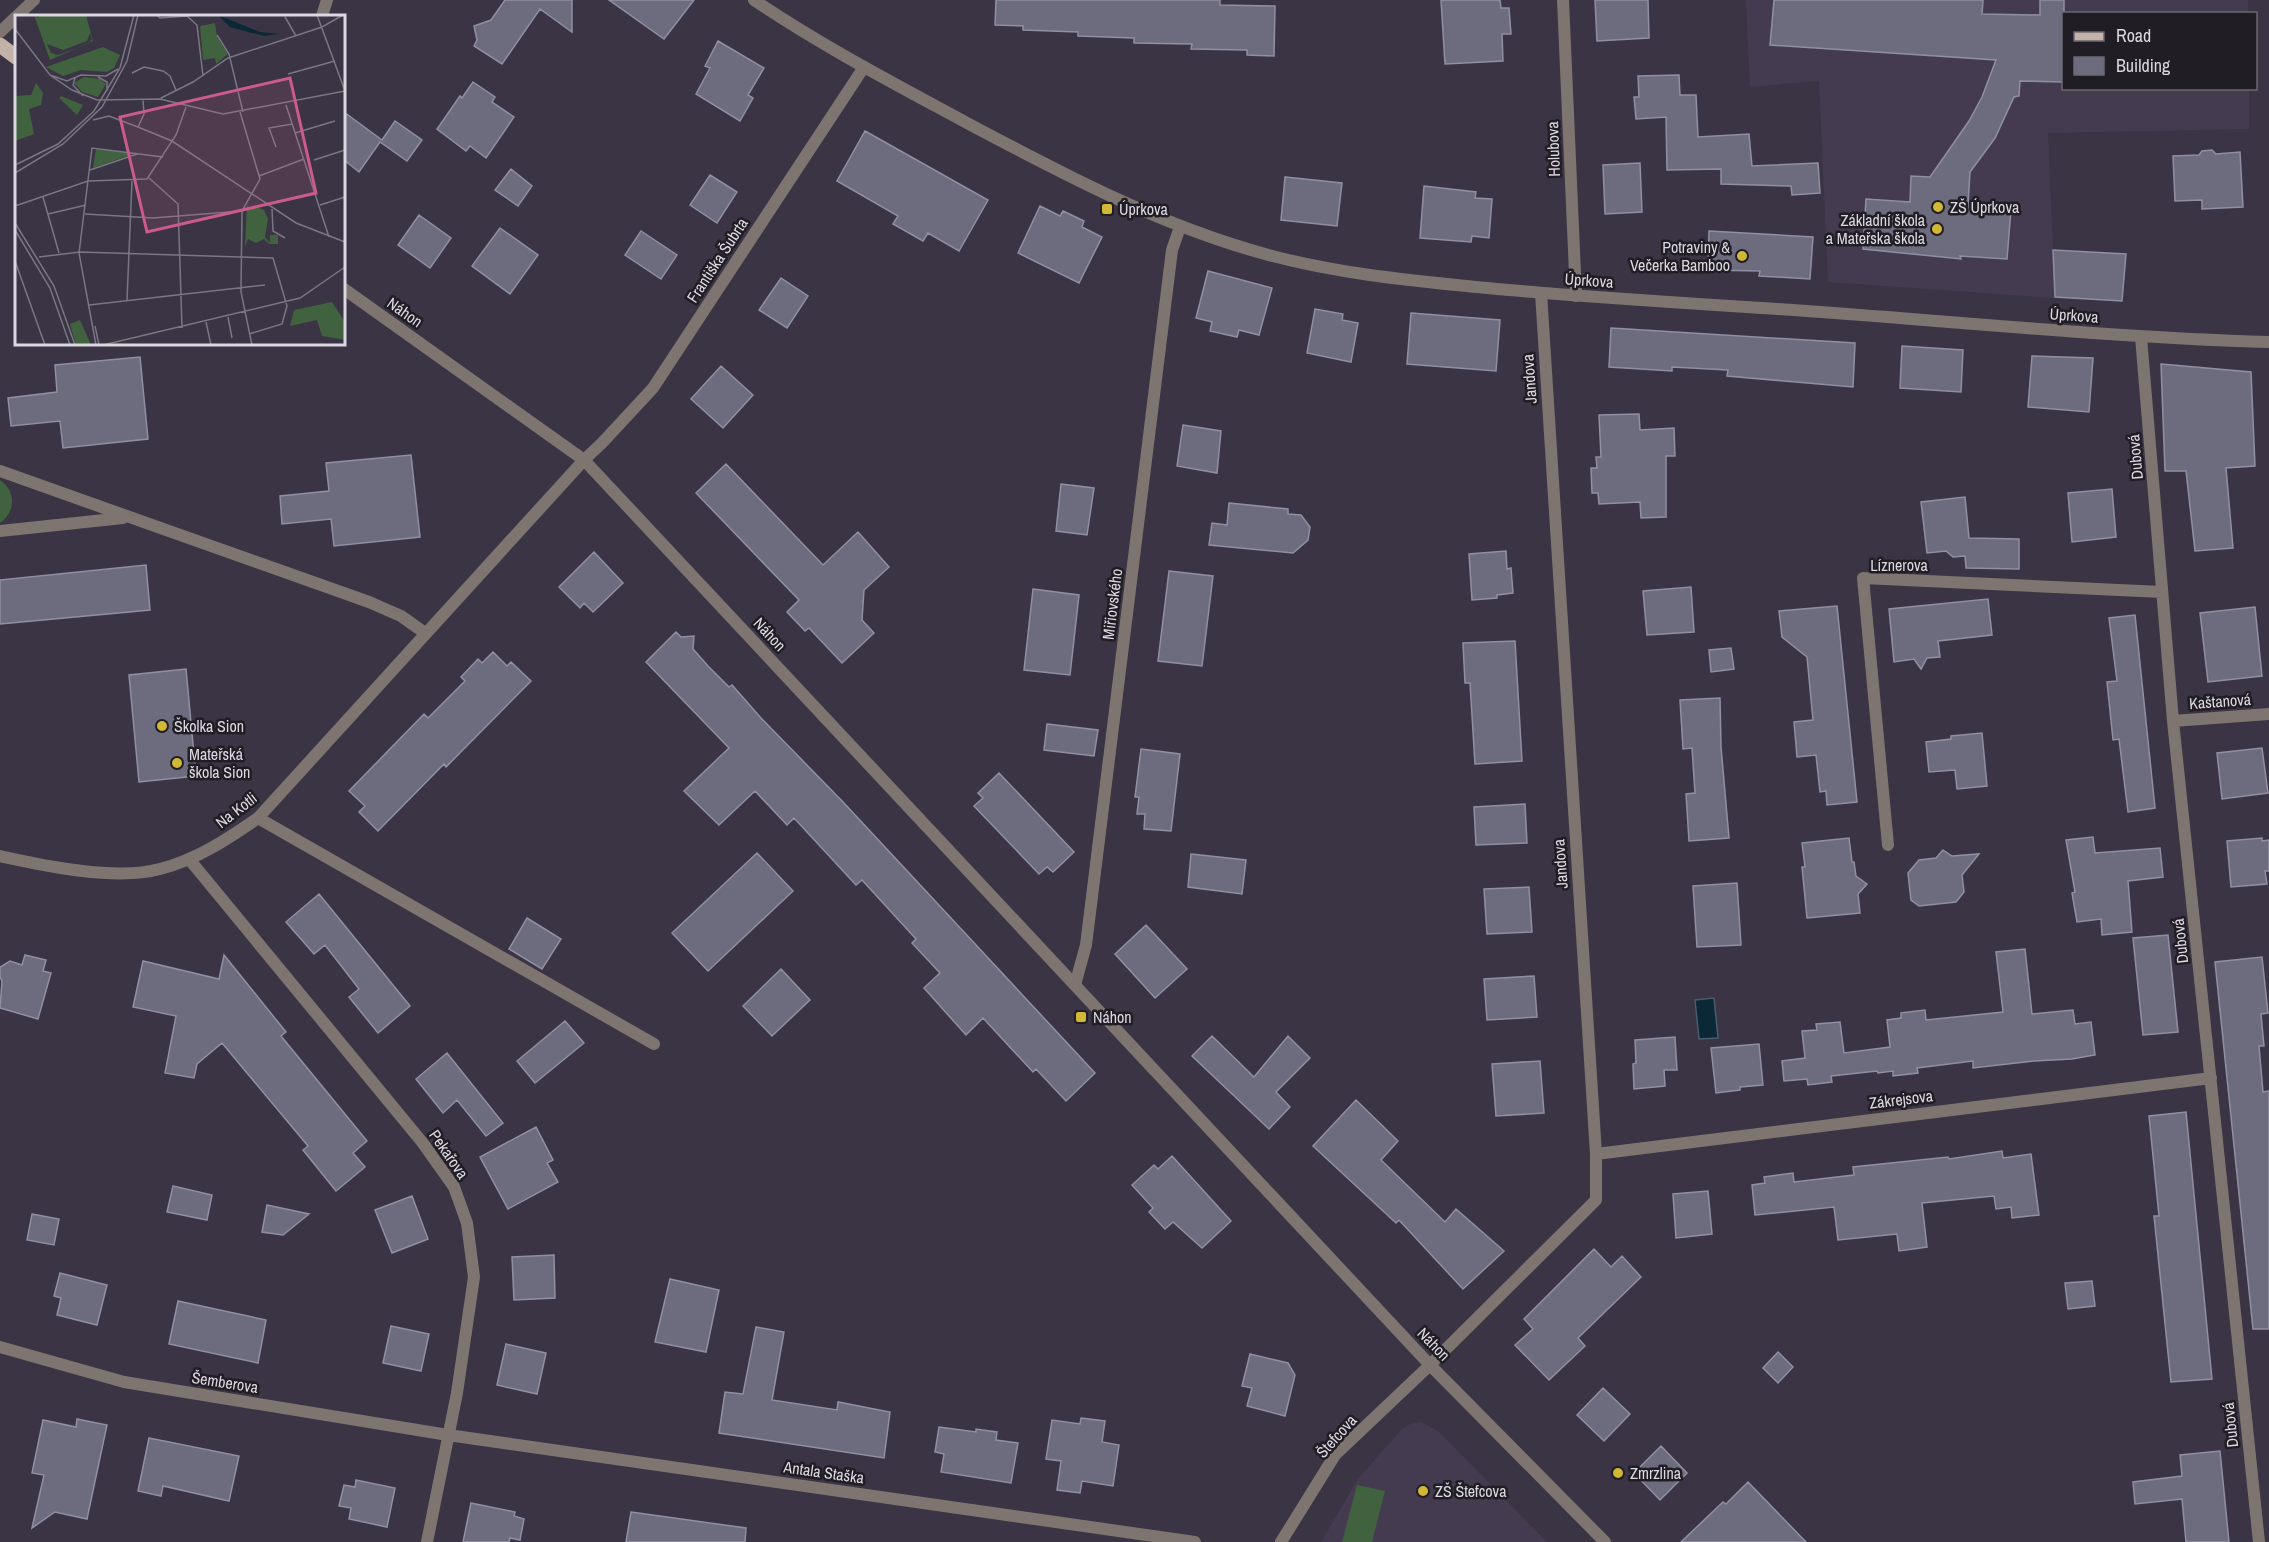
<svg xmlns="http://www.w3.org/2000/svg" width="2269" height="1542" viewBox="0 0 2269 1542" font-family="'Archivo Narrow',sans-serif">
<rect width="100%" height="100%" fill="#3b3444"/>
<path fill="#453b51" d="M1746,0H2248V13L2064,14V88L2249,89V129L2048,133L2055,298L1828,282L1819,81L1750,87Z
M1421,1422L1438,1431L1547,1542H1321L1358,1479L1402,1429L1410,1424Z"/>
<path fill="#40623e" d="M0,480C16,491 16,512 0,523Z
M1357,1485L1385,1491L1372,1542H1342Z"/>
<path fill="#0a2836" stroke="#495d6a" stroke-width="1.5" d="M1714,998L1718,1038L1699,1039L1695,1000Z"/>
<path fill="#6d6b7e" stroke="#918fa3" stroke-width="1.5" d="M505,0H572V32L540,9L502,64L474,46L477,40L474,26L491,20Z
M609,0H694L664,39Z
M996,0H1220V5L1275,6L1274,56L1247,55V50L1191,49L1192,44L1134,43V38L1078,36V32L1023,30V26L995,25Z
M1441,0H1500L1501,8H1509L1511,34H1502L1503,61L1445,64Z
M1595,0H1648L1649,38L1597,41Z
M1774,0H1983L1982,14L2040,15V0H2064V82L2020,81L2019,96L2014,97L1995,138L1970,172L1968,205L2011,209L2007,259L1960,256L1961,259L1863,249L1866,199L1910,202L1911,176L1930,177L1969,121L1982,97L1996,60L1770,45Z
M718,41L764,68L748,95L753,98L740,121L696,94L710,68L705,66Z
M1679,75L1680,95H1696L1698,137L1749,134L1752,166L1818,163L1820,193L1792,195L1791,186L1721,184V169L1667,170L1666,117L1636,119L1634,97H1639L1638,76Z
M473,82L495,97L492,102L514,117L486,158L470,146L466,151L437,129L460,96L462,98Z
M344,112L382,140L395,121L422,140L407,161L380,142L359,172L344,160Z
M865,131L988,200L959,251L928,233L923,241L893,224L898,216L837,181Z
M2212,150L2216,154L2240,152L2243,207L2202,209V200L2175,201L2173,156L2199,155L2202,151Z
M1640,163L1642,212L1605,214L1603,165Z
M511,169L532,186L518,206L495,190Z
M710,175L737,192L717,223L690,205Z
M1285,177L1342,183L1337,226L1281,220Z
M1424,186L1476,192L1475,198L1492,199L1489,238L1472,236L1471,242L1420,238Z
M1040,206L1060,216L1063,211L1084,221L1082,227L1102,237L1079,283L1018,253Z
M419,215L451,238L430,268L398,245Z
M500,228L538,255L510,294L472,266Z
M641,231L677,255L661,279L625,255Z
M1709,231L1813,237L1810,279L1759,276L1760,271L1708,270Z
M2053,250L2126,254L2122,301L2055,297Z
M1208,271L1272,288L1259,335L1239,330L1237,337L1210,331L1212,322L1196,318Z
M781,278L808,296L787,328L759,310Z
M1315,309L1343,314L1342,320L1358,323L1351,362L1307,353Z
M1411,313L1500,320L1496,371L1407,364Z
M1611,328L1855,343L1853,387L1727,376L1728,370L1672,367V371L1609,367Z
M1902,346L1963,350L1961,392L1900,388Z
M2032,356L2093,358L2089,412L2028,407Z
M140,357L148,439L63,448L60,421L11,426L8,398L57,392L55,365Z
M2161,364L2251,372L2255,466L2226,468L2233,548L2195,551L2186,471H2165Z
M721,366L753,395L723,428L691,399Z
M1639,414L1640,430L1674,428L1675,456H1666V517L1641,518L1640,502L1599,504L1598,493H1592L1591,468H1597L1596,457H1601L1599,415Z
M1183,425L1221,431L1217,473L1177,466Z
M411,455L420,537L334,546L331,519L282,524L280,496L329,491L326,463Z
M726,464L823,565L858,532L889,567L864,590L862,620L874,633L842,663L809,628L805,631L787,612L799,600L696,493Z
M1061,484L1094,488L1087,535L1056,531Z
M2112,489L2116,537L2072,542L2068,493Z
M1965,497L1969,538L2019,539V569L1966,568L1965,556L1953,557L1946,551L1927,553L1921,502Z
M1229,503L1288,509V514L1301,515L1310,527L1308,540L1293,553L1209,545L1212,523L1227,525Z
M1506,551L1507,569L1511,568L1513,593L1497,595V598L1472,600L1469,554Z
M594,552L623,583L593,612L584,603L580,608L559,587Z
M146,565L150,610L0,624V580Z
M1169,571L1213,576L1202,666L1158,661Z
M1691,587L1694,632L1647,635L1643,591Z
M1033,589L1079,595L1070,675L1024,670Z
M1988,599L1992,635L1938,641L1940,657L1927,658L1921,669L1914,659L1894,662L1889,609Z
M1837,606L1857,802L1827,805L1826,791L1820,792L1816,755L1797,757L1794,722L1813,720L1807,657L1782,637L1779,611Z
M2255,607L2262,676L2208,682L2200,613Z
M2135,615L2155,808L2128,812L2119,739L2113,740L2107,682L2117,681L2109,618Z
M676,632L681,637L694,636L693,649L708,666L729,687L732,685L761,718L843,802L1095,1073L1066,1101L1036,1069L1033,1072L983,1018L966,1035L924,988L940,973L912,943L916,939L862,880L856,885L794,818L787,825L755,791L719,825L684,791L729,748L646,662Z
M1515,641L1522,761L1475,764L1470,683H1465L1463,643Z
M1731,648L1734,669L1711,672L1709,650Z
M493,652L507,666L511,662L531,681L446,767L444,764L378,831L359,812L365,806L349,791L424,714L428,718L465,681L461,677L478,659L482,663Z
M186,669L196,776L139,782L129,675Z
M1720,698L1721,747L1729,838L1689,841L1686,794L1695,793L1692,748L1683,749L1680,700Z
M1047,724L1098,730L1094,756L1044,750Z
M1982,733L1987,786L1957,789L1955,770L1929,772L1926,742L1951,739V736Z
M2262,748L2268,793L2222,799L2217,753Z
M1141,749L1180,754L1171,831L1144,829L1145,814H1137L1139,797H1135Z
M999,773L1074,852L1053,872L1047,867L1039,874L974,806L983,798L978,793Z
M1525,804L1527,843L1476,845L1474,807Z
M2093,837L2095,853L2160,848L2163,877L2128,881L2132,932L2102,935L2101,919L2077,922L2072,893L2075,892L2066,840Z
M1849,838L1852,862H1854L1856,876L1867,884L1858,894L1860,913L1807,918L1802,867H1805L1802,843Z
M2262,838V841L2269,840V871H2265L2267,884L2231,887L2227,841Z
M1943,850L1952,856L1979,854L1962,875L1964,892L1956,902L1919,906L1911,900L1908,873L1919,860L1936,858Z
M757,853L793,891L708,971L672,933Z
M1191,854L1246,860L1242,894L1188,887Z
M1737,883L1741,945L1697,947L1693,886Z
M1529,887L1532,932L1487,934L1484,889Z
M319,894L410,1006L378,1033L349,997L359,989L325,945L314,954L286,922Z
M527,918L561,939L542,969L509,949Z
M1146,925L1187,969L1155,998L1115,954Z
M2168,935L2178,1032L2143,1035L2133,938Z
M2025,949L2032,1014L2073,1010L2075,1024L2091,1022L2095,1055L2072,1059L2034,1061L1973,1068V1061L1917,1068L1918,1073L1893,1076V1071L1878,1073L1877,1071L1831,1076L1832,1082L1808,1085L1807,1079L1784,1081L1782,1061L1805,1058L1802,1031L1817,1030L1816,1024L1840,1022L1844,1053L1890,1047L1887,1020L1901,1018V1013L1925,1010L1926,1020L2003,1012L1996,952Z
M25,955L46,960L43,971L51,973L38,1019L0,1008L2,981L0,977V967L10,961L22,965Z
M224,955L286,1032L281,1036L367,1141L353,1153L365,1167L336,1191L303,1150L308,1146L222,1043L197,1064L194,1078L165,1073L176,1016L133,1007L143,961L219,979Z
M2262,957L2268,1013L2261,1014L2264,1046H2259L2263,1092L2269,1091V1329H2253L2215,962Z
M781,969L810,1000L772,1036L743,1006Z
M1534,976L1537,1017L1487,1020L1484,979Z
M565,1021L584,1043L535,1083L517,1061Z
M1212,1036L1254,1077L1288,1036L1310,1058L1276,1092L1290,1107L1269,1129L1192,1056Z
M1675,1037L1677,1070H1664L1665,1086L1634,1089L1633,1064L1636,1063L1635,1040Z
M1759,1044L1763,1085L1740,1087V1090L1716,1093L1711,1048Z
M447,1053L503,1123L486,1136L457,1100L443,1113L416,1079Z
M1540,1061L1544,1113L1496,1116L1492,1064Z
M1356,1100L1398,1141L1381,1160L1445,1222L1456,1209L1504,1251L1463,1289L1399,1220L1396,1223L1313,1146Z
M2186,1112L2212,1379L2171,1382L2154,1216H2159L2149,1116Z
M536,1127L553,1160L547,1163L558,1182L508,1209L480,1157Z
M2002,1151L2003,1158L2031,1154L2039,1215L2012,1218L2011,1207L1996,1209L1994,1196L1922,1203L1927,1247L1899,1251L1897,1234L1838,1240L1834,1207L1755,1215L1752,1185L1765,1183L1764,1177L1793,1173L1794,1182L1854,1175L1853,1167L1948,1157L1949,1159Z
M1172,1156L1231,1221L1202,1248L1173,1222L1165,1229L1149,1212L1153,1208L1132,1185L1154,1165L1158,1169Z
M173,1186L212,1195L207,1220L167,1212Z
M1708,1191L1712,1234L1676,1238L1673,1194Z
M412,1196L428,1239L392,1253L375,1210Z
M267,1205L309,1214L283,1235L262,1232Z
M32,1214L59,1219L54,1245L27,1240Z
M1594,1249L1611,1267L1622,1256L1641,1277L1578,1338L1585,1346L1549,1380L1515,1345L1533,1329L1524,1319Z
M554,1255L555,1298L514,1300L512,1257Z
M60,1273L107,1285L97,1325L57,1315L61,1298L54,1296Z
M670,1279L719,1290L706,1352L655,1342Z
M2092,1281L2095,1306L2068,1309L2065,1283Z
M178,1301L266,1320L258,1363L169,1344Z
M391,1326L429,1334L421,1371L383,1363Z
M756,1327L784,1332L772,1400L837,1410L838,1402L890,1412L884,1458L719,1433L725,1392L743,1394Z
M506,1344L546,1353L537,1394L497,1385Z
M1778,1352L1793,1367L1778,1383L1763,1368Z
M1250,1354L1288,1363L1295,1375L1285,1416L1247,1406L1252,1388L1242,1386Z
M1603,1388L1630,1414L1604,1441L1577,1415Z
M1081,1418L1105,1421L1102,1442L1119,1445L1113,1486L1082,1481L1080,1493L1057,1490L1061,1461L1046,1459L1052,1420L1080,1424Z
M77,1419L107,1425L87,1519L55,1512L32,1528L44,1475L32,1473L43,1420L76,1427Z
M939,1427L976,1432V1429L997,1432L996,1440L1018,1443L1011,1483L941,1472L944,1454L935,1452Z
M149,1438L239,1456L229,1501L163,1486L161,1496L138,1491Z
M1661,1446L1687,1473L1660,1500L1634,1473Z
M2220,1451L2229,1542H2186L2182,1499L2135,1504L2133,1482L2182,1476L2180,1455Z
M356,1480L395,1488L387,1527L349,1519L351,1508L339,1506L344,1485L355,1487Z
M1748,1482L1806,1542H1681L1723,1502L1726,1504Z
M471,1503L515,1512L514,1516L524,1519L520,1540L510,1538L509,1542H463Z
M631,1512L746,1528L745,1542H626Z"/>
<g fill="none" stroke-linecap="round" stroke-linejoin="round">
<path stroke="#7e7570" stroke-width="12" d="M17,16L34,0
M0,32L16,17
M258,818L654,1044
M1075,985L1086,945L1172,250L1180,227"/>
<path stroke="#7e7570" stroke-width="12" d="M1563,0L1576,296
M322,16L327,0
M344,289L584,460L1430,1365L1605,1542
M2141,337L2173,721L2259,1542
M0,471L369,602L401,616L425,633
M0,531L123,518
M2173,721L2269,714
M1888,845L1863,578L2162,592
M0,856C45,866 116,881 160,869C196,860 228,839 258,818L584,460L602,443L653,388L864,67
M189,859L422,1142L454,1187L467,1223L474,1277L457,1393L427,1542
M1596,1154L2211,1078
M0,1347L124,1382L448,1435L1195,1542
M1281,1542L1335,1455L1430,1365L1596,1200V1154L1541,293"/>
<path stroke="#7e7570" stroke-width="12" d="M754,0C822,46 895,84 967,123C1063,174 1159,225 1265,254C1334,273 1405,280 1476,287C1571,296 1666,302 1762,308C1931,319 2100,337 2269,342"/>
<path stroke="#c4b2a8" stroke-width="15" d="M0,45L16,57"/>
</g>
<g fill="#d1b736" stroke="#201d24" stroke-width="2">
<circle cx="1938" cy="207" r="6"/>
<rect x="1101" y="203" width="12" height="12" rx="3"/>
<circle cx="1937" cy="229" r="6"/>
<circle cx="1742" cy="256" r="6"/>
<circle cx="162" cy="726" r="6"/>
<circle cx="177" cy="763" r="6"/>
<rect x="1075" y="1011" width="12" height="12" rx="3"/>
<circle cx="1618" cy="1473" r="6"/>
<circle cx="1423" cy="1491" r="6"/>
</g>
<g text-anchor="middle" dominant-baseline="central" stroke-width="5" stroke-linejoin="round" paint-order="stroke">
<g font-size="16" fill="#dcd8e2" stroke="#201d24">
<text transform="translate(1553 149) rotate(-92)">Holubova</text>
<text transform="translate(717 260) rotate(-57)">Františka Šubrta</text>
<text transform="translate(1589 280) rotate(4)">Úprkova</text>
<text transform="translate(405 312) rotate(35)">Náhon</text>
<text transform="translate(2074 315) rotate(4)">Úprkova</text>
<text transform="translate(1529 379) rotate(-94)">Jandova</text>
<text transform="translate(2135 457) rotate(-95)">Dubová</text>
<text x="1899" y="565">Líznerova</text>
<text transform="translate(1112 604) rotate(-83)">Miřiovského</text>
<text transform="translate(770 634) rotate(47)">Náhon</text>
<text transform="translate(2220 701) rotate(-4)">Kaštanová</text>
<text transform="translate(236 810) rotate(-38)">Na Kotli</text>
<text transform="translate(1560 864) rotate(-94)">Jandova</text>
<text transform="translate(2180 941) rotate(-96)">Dubová</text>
<text transform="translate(1901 1099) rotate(-7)">Zákrejsova</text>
<text transform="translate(449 1154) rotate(55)">Pekařova</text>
<text transform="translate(1434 1344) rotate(46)">Náhon</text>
<text transform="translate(225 1382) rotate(9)">Šemberova</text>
<text transform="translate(2230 1425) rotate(-96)">Dubová</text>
<text transform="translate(1336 1436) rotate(-48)">Štefcova</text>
<text transform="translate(824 1472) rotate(8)">Antala Staška</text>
</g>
<g font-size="16" fill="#dcd8e2" stroke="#201d24" text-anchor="start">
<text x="1950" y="207">ZŠ Úprkova</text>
<text x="1119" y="209">Úprkova</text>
<text x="1925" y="220" text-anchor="end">Základní škola<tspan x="1925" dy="18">a Mateřska škola</tspan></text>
<text x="1730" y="247" text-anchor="end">Potraviny &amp;<tspan x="1730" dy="18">Večerka Bamboo</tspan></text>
<text x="174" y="726">Školka Sion</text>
<text x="189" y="754">Mateřská<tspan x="189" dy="18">škola Sion</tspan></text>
<text x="1093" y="1017">Náhon</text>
<text x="1630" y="1473">Zmrzlina</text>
<text x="1435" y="1491">ZŠ Štefcova</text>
</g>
</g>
<g transform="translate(15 15)">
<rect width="330" height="330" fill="#3b3444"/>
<path d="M19,0L23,3L24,0H71L78,26L35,45ZM75,18L77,24L73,29L43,40L36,38L32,29L48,35L72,26ZM200,8L202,22L213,39L201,49L200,43L188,45L185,11ZM88,32L105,40L99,53L92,57L66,55L48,61L31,52ZM69,62L85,64L91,69L83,82L67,77L59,68ZM21,68L28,78L26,90L14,94L19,119L0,126V81L16,80ZM46,81L68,90L62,100L44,83ZM81,134L111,137L115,140L78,153ZM232,189L234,195L242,192L249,195L253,204L250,222L255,228V220H263V229H254L249,224L241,228L233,224L230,232ZM317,287L330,307V325L307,321L302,305L275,311L279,295ZM65,305L76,330H61L55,309Z" fill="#40623e" fill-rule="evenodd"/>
<path d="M203,0L245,17L264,19L249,21L215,12Z" fill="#0a2836"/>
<path fill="none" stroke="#7b7683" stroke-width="1.5" d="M142,0L145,3L172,1L182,10L188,61M302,0L330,76M270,2L281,21M0,14L35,60L57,75L82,85L145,84L208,99L330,76M202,20L214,39L228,97M117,58L129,52L148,56L155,61L161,75M273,59L320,46M35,60L52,66L66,60L91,61L103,54M83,62L92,67V76M60,63L58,70L68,81M146,83L178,67L213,43L307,12L328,0M128,85L129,99L123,112L157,126L281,208L330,227M271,90L314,222M225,97L245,164L227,196L226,277L237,330M78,105L94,101L123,112M280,118L320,106M261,132L254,113L277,109M299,145L330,135M0,150L43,129L79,96L105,53L119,0M75,155L122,139M0,158L48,129L87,92L112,46L123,0M244,161L289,144M134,163L163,189L167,313M28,182L44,238M305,190L330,182M0,191L73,166L132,164L161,120L171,92M257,194L258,216L270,223M33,199L71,190M70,199L138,203L227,196M0,208L39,271L60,330M0,215L35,273L55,330M24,242L65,237L258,243L272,291L267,309L234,319M0,246L30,330M112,285L117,166M74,290L250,270M213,302L217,323M191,307L196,330M80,311L84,330M81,330L64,238L77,133L148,142M88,330L285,283L330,252"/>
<path fill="#cb5b8a" fill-opacity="0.15" stroke="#cb5b8a" stroke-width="3" d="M275,63L301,178L132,217L105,102Z"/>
<rect width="330" height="330" fill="none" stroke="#dcd8e2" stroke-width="3"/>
</g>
<rect x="2062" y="12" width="195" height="78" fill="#201d24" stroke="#6b6870" stroke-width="1.5"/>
<rect x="2074" y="32" width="30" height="9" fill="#c4b2a8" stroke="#6b6870" stroke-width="1.5"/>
<text x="2116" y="42" font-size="18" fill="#dcd8e2">Road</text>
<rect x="2074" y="57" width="30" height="18" fill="#6d6b7e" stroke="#6b6870" stroke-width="1.5"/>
<text x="2116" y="72" font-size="18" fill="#dcd8e2">Building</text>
</svg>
